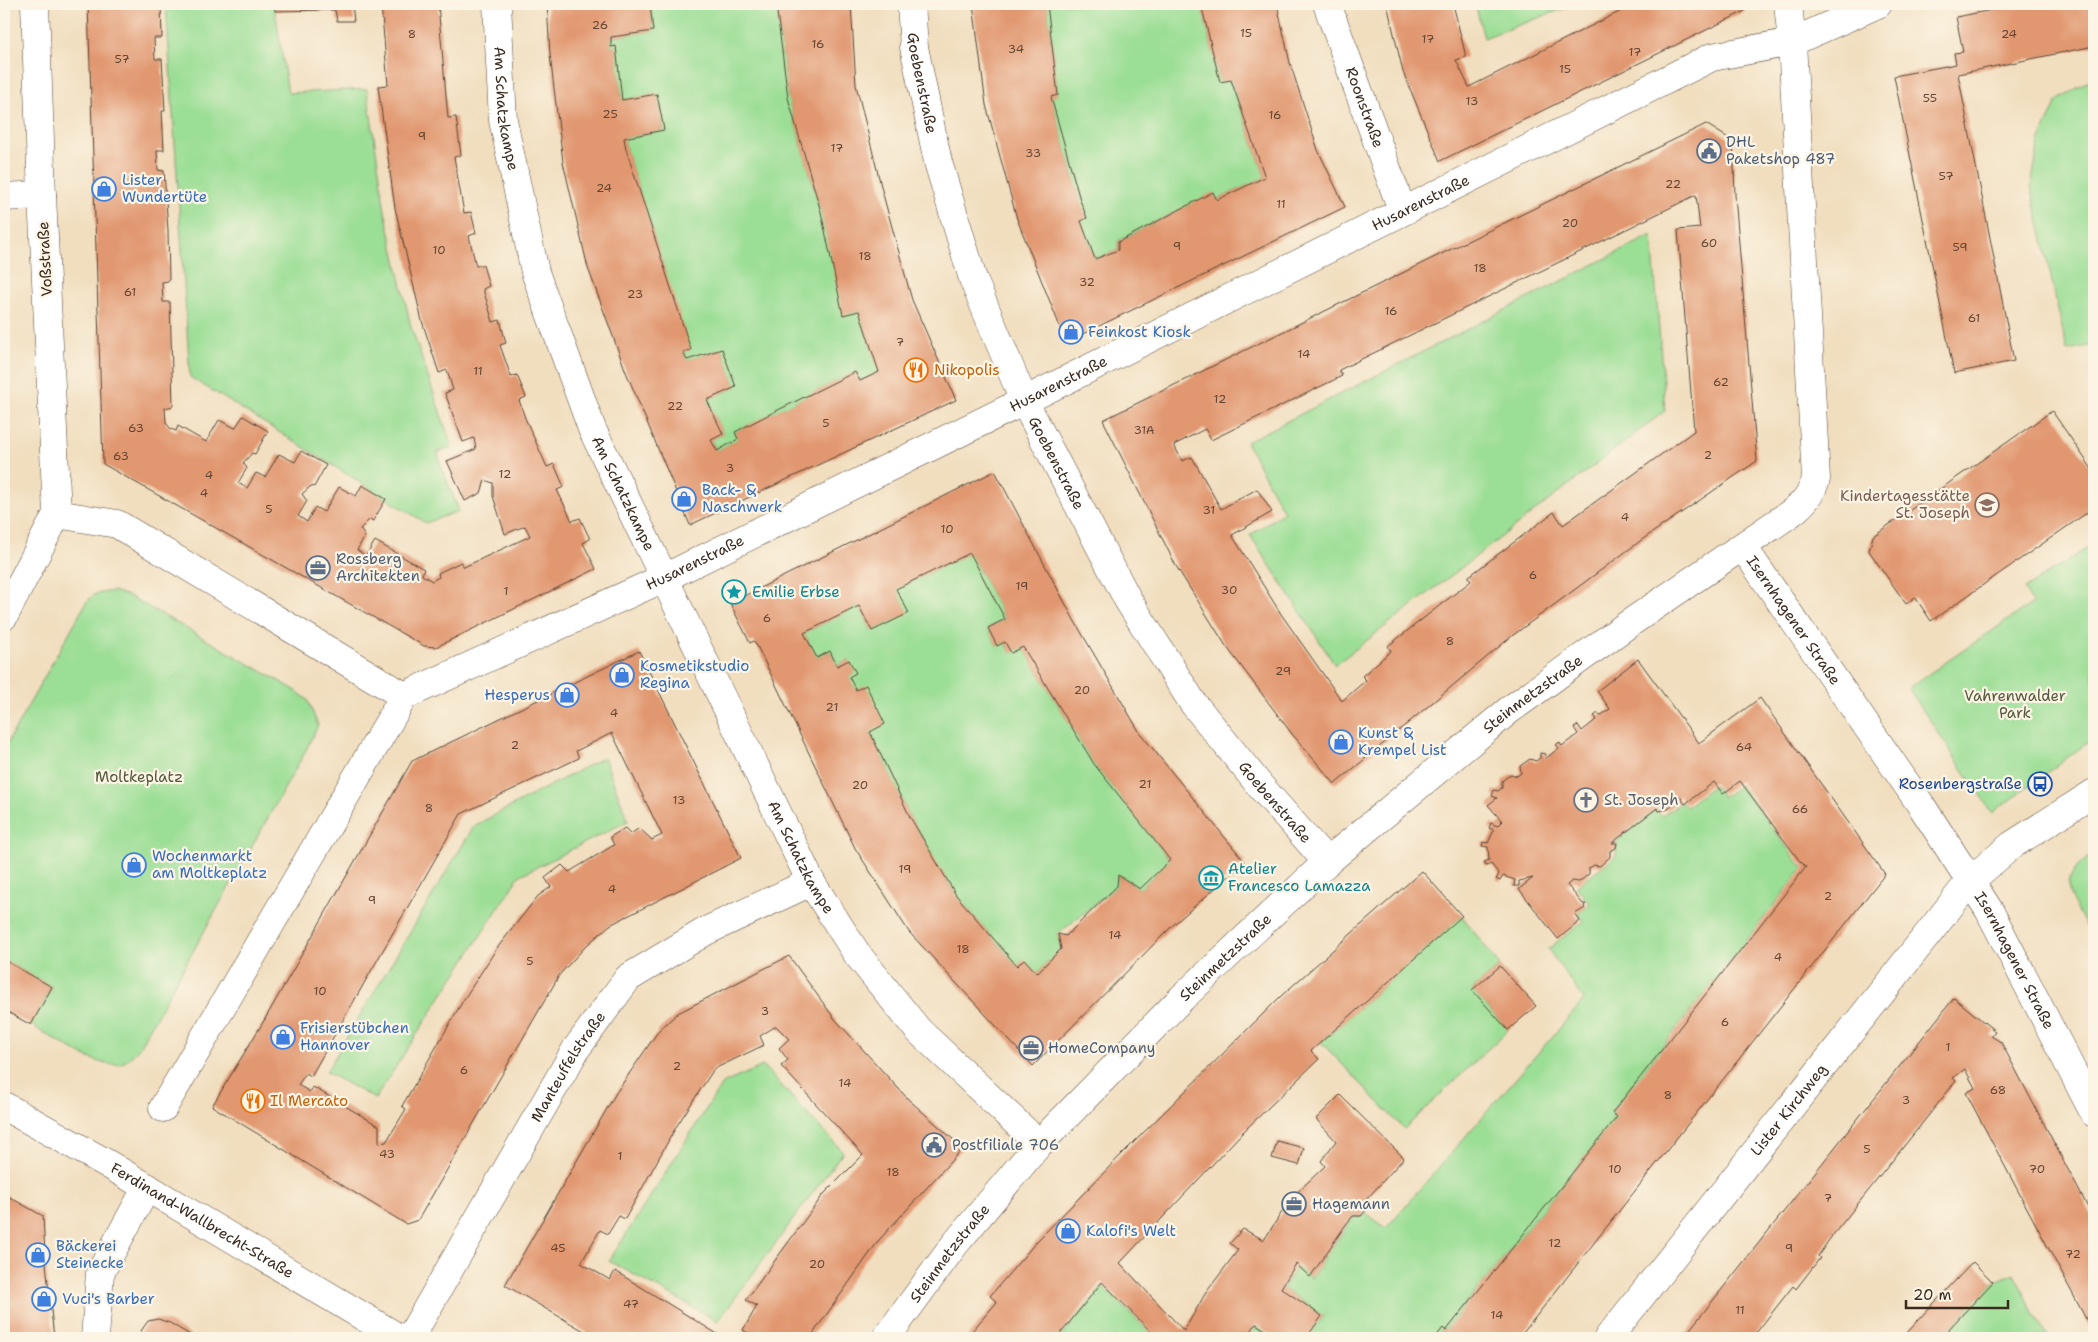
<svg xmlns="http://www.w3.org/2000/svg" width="2098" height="1342" viewBox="0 0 2098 1342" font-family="'Shantell Sans',sans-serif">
<rect width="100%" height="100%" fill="#fcf5e5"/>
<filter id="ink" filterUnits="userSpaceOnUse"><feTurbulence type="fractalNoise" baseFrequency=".02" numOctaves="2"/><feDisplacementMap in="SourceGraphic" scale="10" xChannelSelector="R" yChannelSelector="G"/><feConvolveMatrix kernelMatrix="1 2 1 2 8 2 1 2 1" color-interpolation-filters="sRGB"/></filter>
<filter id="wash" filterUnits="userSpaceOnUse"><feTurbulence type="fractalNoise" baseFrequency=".0096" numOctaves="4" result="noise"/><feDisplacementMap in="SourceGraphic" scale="20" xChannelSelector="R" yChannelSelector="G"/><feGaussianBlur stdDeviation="1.12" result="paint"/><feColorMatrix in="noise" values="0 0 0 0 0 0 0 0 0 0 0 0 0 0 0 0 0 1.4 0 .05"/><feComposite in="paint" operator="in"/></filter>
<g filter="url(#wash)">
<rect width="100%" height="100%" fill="#f1debf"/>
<path fill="#9bde95" stroke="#6b845a" d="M166,4H274L288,93L367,89L385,211L411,327L452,447L438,452L440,464L459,511L426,523L190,377Z
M650,4H776L788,98L821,212L844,314L859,311L879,372L860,381L855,372L735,432L738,439L717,451L711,440L723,434L707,400L736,387L722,349L687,360L683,352L690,350L626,149L624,138L664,130L657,94L622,100L616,46L611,47V37L653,31Z
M1047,4H1201L1220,81L1231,80L1265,177L1217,200L1213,193L1118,241V250L1095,259L1081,221L1080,200L1051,97L1058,95Z
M1475,4H1576L1484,38Z
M2094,77V345L2067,350L2031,186L2039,142L2057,101Z
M1652,235L1665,411L1335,665L1250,535L1284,512L1246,442Z
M2094,544V738L1992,813L1908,688L2033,603L2024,589Z
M970,553L1005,619L988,628L997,646L1005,642L1011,653L1023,647L1094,764L1170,860L1140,889L1118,875L1117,886L1058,934L1061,949L1037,973L1017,966L956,895L910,817L870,732L849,677L855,673L849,660L837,666L830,651L817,658L804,633L859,606L872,631L908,613L896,589Z
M113,591L131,597L295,690L307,699L318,725L305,752L138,1049C132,1055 128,1061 120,1064C98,1070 51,1036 31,1025L52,987L4,960V749L87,601L95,594Z
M604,757L628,821L519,876L375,1099L326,1072L474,826Z
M1714,785L1723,797L1740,785L1798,862L1804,867L1611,1112L1617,1117L1445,1330L1442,1328L1434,1338H1308L1323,1316L1283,1288L1296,1267L1311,1278L1353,1217H1362L1366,1213L1386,1228L1584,1000L1548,949L1584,921L1578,914L1590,904L1576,886L1616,856L1617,841L1656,810L1662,816L1681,802L1686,807Z
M2094,853V939C2074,899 2049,886 2094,853Z
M1462,916L1500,966L1472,990L1508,1030L1404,1129L1321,1042Z
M763,1066L843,1152L718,1321L609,1261L722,1084Z
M2014,1273L2047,1338H1941L1994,1282Z
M1103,1286L1155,1338H1059Z
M1256,1326L1274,1338H1248Z"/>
<g id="blocks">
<path fill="#e19770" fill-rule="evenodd" d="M88,4H161L162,38H154L155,59H162L165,111H162L164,150H157L158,170L164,171L168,230L169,281L162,282L163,302H170L173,406L165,408L166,423L171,429L176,431L178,426L206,442L219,420L235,428L243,416L268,431L255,454L252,453L243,463L247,468L238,483L247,488L256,473L265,477L279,454L295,462L301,451L326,465L314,487L311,486L302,494L307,501L298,516L307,522L315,507L324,512L339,487L356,496L362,485L386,499L373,521L370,519L360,529L365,536L357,550L366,556L375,541L424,569L422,575L432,581L439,577L438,573L461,562L464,567L530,536L525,526L505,534L493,496V483L485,480L481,493L465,501L447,461L476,449L474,438L463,442L445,393L453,390L447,370L439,373L422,321L395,208L378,86L388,85L381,4H438L448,118L456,117L461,155L454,157L464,213L471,212L476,233L469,236L476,266L483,265L489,286L483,289L493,322L500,320L506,343L500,345L511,377L517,375L526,397L519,400L525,418L547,467L554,464L564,487L557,490L572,521L580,518L590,539L583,543L596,569L436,647L424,646L103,464Z
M274,4H352L354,21H337L335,10L275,11Z
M547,4H650L653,31L611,37V47L616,46L622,100L657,94L664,130L624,138L626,149L691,350L683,352L687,360L722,349L736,387L707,400L723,434L711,440L717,451L738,439L735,432L768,415L855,372L860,381L879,372L859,311L843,315L821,212L788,98L776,4H851L856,85L884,198L912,300L956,400L690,525L626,372L588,268L563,162L550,55Z
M973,4H1047L1058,95L1051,97L1080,200L1087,218L1081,221L1095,259L1118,250V242L1213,192L1217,200L1265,177L1231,80L1220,82L1201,4H1277L1290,63L1318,150L1345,207L1066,342L1017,219L986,105Z
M1387,4H1453L1466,57L1456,60L1469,87L1635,4H1744L1745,11L1440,161L1403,72Z
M2022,4H2094V46L1958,74L2014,361L1954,373L1894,76L1956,64L1954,53L1963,52L1956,17Z
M1706,124L1733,141L1735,195L1757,461L1643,539L1512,636L1335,784L1292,734L1226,646L1176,566L1103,420ZM1696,195L1700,228L1678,230L1694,431L1563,525L1554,512L1468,577L1471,581L1388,646L1391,651L1362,676L1366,680L1342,701L1281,614L1232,535L1272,512L1257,489L1221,509L1192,457L1182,461L1174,445L1205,429L1211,440L1342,376L1339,370Z
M2052,411L2094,472V508L1931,621L1915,597L1906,604L1869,551L1873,536Z
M995,471L1074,620L1140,733L1245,862L1172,926L1033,1066L909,932L855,848L758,648L754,641L750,643L730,603ZM970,553L1005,619L988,628L997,646L1005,642L1011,653L1023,647L1094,764L1170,860L1140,889L1118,875L1117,886L1066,936L1058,934L1061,949L1037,973L1024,959L1017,966L956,895L910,817L870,732L885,724L866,685L856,690L849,677L856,673L849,660L837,666L830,651L817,658L804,633L859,606L872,631L909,613L896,589Z
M639,651L741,858L610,925L586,946L560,974L418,1220L406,1224L212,1106L265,1019L412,761ZM612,733L662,835L652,840L639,828L631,834L625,828L610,837L614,845L569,872L562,865L545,878L551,887L538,896L497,948L464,999L402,1106L406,1109L386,1142L379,1143V1126L313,1087L310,1092L298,1085L306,1073L311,1076L461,814L579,758L576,751Z
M1638,659L1699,743L1760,698L1885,874L1519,1338H1435L1443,1328L1446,1331L1617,1117L1612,1113L1806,867L1799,860L1740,781L1723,794L1714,782L1685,804L1679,795L1677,802L1668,809L1659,811L1657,808L1612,843H1617L1616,848L1610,851V857L1600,866L1594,865L1589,868V874L1579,882L1572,881L1567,885L1583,904H1586L1584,906L1585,908L1575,914L1580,921L1558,939L1519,889L1533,878L1519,881V886H1514L1515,880L1503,876L1500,881L1496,879L1499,874L1491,864L1486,866L1484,862L1489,860L1488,847L1482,846L1483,842L1488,843L1494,830L1489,828L1491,823L1497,826L1502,821L1488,805L1497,798L1492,796L1494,790L1498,791L1502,788V781L1511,774L1517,776L1521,773L1520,766L1530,759L1536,761L1540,758V753L1546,754L1545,759L1559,748L1556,745L1559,742L1562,746L1578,734L1574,728L1578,725L1582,731L1597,719L1594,716L1598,713L1600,716L1610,709L1597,691Z
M1422,871L1462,916L1311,1051L1319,1059L1243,1132L1120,1263L1184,1331L1205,1294L1238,1250L1230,1243L1243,1229L1264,1240L1291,1198L1325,1166L1321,1161L1336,1141L1316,1119L1340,1095L1404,1158L1364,1202L1369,1207L1361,1216H1353L1347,1223L1310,1277L1296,1264L1281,1288L1322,1316L1306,1338H1277L1256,1324L1246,1338H1157L1102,1282L1057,1338H966L997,1302L990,1296L1037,1241L1122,1154L1281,996Z
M789,956L834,1018L908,1099L963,1148L879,1240L810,1338H755L743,1330L757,1306L746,1300L823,1195L863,1155L781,1066L788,1060L779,1048L789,1039L776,1026L760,1036L764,1045L714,1069L676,1127L625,1219L619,1216L608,1234L600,1230L581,1263L610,1280L615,1271L719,1335L717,1338H596L505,1285L616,1093L659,1030L678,1013Z
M4,960L52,987L31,1025L4,1010Z
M1500,966L1536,1006L1508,1030L1472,990Z
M1954,998L1995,1031L1991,1036L2001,1042L2094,1219V1334L1966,1093L1975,1088L1965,1069L1953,1078L1956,1081L1829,1240L1818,1256L1820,1258L1796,1289L1793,1286L1752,1338H1683Z
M1277,1141L1304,1148L1299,1165L1272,1158Z
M4,1194L43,1216L45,1254L54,1338H4Z
M1973,1262L1993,1282L1946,1332L1940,1338H1901Z
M158,1319L170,1323L195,1338H142L141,1331L148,1321Z"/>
</g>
</g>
<g filter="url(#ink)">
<use href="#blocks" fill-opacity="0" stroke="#564536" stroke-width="1"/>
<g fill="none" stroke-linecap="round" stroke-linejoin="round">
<g stroke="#564536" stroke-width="29">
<g id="minor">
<path id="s1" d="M497,4L503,120L535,272L592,429L811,882L857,954L918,1030L1039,1144"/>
<path id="s2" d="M911,4L914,47L938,162L973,279L1024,401L1128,600L1193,703L1261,787L1327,862"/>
<path id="s3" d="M1327,4L1402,210"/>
<path d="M4,197L42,195"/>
<path d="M57,514L117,524L404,696L163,1108"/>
<path id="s4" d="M1743,547L1921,805L1989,910L2094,1113"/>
<path id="s5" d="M404,696L664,578L1024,401L1712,57L1792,42L1878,4"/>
<path d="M95,1338L100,1273L147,1187"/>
<path id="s6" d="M410,1338L576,1049L628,978L706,931L811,882"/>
<path id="s7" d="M886,1338L955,1244L1039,1144L1182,998L1327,862L1508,711L1627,625L1791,513C1804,503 1811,495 1816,479L1792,42L1788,4"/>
</g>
</g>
<g stroke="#564536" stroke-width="29">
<g id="tertiary">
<path d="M4,616L57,514L42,195L35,4"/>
<path id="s8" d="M4,1106L106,1163L399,1338"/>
<path id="s9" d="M1608,1338L1970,881L2012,845L2094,793"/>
</g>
</g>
<use href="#minor" stroke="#fff" stroke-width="28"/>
<use href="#tertiary" stroke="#fff" stroke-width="28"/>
</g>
</g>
<defs>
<g id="civic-ring" transform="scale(1.25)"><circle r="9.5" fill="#fcf5e5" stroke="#5c6f8a" stroke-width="1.5"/><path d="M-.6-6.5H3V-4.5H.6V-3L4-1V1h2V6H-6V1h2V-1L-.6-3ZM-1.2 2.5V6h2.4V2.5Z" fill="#5c6f8a"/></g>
<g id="shop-ring" transform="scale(1.25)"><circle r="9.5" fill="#fcf5e5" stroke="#3f7fe0" stroke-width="1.5"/><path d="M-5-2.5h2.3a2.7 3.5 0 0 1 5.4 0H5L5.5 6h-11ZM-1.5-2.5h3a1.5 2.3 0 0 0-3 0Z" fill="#3f7fe0"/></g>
<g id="restaurant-ring" transform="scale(1.25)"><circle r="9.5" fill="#fcf5e5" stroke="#e8710a" stroke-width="1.5"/><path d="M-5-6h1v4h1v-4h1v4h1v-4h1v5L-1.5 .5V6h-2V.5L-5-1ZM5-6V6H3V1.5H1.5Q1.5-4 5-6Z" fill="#e8710a"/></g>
<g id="school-ring" transform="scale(1.25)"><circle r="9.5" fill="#fcf5e5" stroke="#8d6e63" stroke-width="1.5"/><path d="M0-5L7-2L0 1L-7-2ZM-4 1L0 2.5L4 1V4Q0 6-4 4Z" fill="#8d6e63"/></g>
<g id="office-ring" transform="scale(1.25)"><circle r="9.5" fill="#fcf5e5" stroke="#5c6f8a" stroke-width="1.5"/><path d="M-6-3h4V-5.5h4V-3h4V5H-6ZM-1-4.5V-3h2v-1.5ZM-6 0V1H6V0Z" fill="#5c6f8a"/></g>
<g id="sight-ring" transform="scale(1.25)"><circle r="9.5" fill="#fcf5e5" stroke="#0f9aa8" stroke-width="1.5"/><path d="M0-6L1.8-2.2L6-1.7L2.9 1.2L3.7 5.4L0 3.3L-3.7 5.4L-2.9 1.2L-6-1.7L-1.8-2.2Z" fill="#0f9aa8"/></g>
<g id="bus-ring" transform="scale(1.25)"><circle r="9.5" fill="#fcf5e5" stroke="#1a4fb4" stroke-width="1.5"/><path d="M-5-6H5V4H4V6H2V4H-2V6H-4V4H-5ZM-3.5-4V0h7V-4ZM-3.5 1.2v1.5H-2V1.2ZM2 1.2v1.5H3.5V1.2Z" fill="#1a4fb4"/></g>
<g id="church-ring" transform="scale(1.25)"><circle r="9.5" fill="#fcf5e5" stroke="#6b7280" stroke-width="1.5"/><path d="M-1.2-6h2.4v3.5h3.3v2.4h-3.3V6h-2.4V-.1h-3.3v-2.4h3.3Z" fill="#6b7280"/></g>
<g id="museum-ring" transform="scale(1.25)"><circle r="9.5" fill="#fcf5e5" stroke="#0f9aa8" stroke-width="1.5"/><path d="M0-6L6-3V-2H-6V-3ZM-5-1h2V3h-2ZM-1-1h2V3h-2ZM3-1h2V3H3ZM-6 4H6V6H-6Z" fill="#0f9aa8"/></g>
</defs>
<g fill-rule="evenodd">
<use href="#civic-ring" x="1709" y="151"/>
<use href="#shop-ring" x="104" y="189"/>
<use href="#shop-ring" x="1071" y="332"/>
<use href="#restaurant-ring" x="916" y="370"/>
<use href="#shop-ring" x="684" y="499"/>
<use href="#school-ring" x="1987" y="505"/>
<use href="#office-ring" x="318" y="568"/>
<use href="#sight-ring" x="734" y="592"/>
<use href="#shop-ring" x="622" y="675"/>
<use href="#shop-ring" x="567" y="695"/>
<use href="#shop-ring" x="1341" y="742"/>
<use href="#bus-ring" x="2040" y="784"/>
<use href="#church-ring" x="1586" y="800"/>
<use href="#shop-ring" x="134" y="865"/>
<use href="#museum-ring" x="1211" y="878"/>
<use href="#shop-ring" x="283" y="1037"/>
<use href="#office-ring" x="1031" y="1048"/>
<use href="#restaurant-ring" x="253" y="1101"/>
<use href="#civic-ring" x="934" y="1145"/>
<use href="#office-ring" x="1294" y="1204"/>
<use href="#shop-ring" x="1068" y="1231"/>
<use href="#shop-ring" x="38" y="1255"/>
<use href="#shop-ring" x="44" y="1299"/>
</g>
<g text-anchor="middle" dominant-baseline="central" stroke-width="4.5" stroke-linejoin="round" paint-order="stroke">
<g font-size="12" fill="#644532">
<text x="600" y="25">26</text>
<text x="1246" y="33">15</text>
<text x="412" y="34">8</text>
<text x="2009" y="34">24</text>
<text x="1428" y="39">17</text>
<text x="818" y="44">16</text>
<text x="1016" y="49">34</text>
<text x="1635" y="52">17</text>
<text x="122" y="59">57</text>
<text x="1565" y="69">15</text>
<text x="1930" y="98">55</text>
<text x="1472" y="101">13</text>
<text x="610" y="114">25</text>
<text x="1275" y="115">16</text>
<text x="422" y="136">9</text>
<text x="837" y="148">17</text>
<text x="1033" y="153">33</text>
<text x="1946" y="176">57</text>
<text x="1673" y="184">22</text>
<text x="604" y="188">24</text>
<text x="1281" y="204">11</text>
<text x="1570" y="223">20</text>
<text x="1709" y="243">60</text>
<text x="1177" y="246">9</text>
<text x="1960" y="247">59</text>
<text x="439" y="250">10</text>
<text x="865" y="256">18</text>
<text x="1480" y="268">18</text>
<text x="1087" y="282">32</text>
<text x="130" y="292">61</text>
<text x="635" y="294">23</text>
<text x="1391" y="311">16</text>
<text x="1974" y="318">61</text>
<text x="900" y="342">7</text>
<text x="1304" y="354">14</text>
<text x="478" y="371">11</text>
<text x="1721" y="382">62</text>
<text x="1220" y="399">12</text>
<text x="675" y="406">22</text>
<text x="826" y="423">5</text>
<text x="136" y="428">63</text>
<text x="1144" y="430">31A</text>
<text x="1708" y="455">2</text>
<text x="121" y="456">63</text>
<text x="730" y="468">3</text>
<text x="505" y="474">12</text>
<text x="209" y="475">4</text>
<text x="204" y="493">4</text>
<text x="269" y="509">5</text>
<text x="1209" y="510">31</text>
<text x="1625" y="517">4</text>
<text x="947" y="529">10</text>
<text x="1533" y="575">6</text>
<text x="1022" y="586">19</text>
<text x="1229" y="590">30</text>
<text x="506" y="591">1</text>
<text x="767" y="618">6</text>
<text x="1450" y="641">8</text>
<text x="1283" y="671">29</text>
<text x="1082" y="690">20</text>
<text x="832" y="707">21</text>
<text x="614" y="713">4</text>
<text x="515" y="745">2</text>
<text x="1744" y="747">64</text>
<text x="1145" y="784">21</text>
<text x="860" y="785">20</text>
<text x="679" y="800">13</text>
<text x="429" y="808">8</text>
<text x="1800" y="809">66</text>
<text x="905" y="869">19</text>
<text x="612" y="889">4</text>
<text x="1828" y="896">2</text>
<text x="372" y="900">9</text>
<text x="1115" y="935">14</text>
<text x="963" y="949">18</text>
<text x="1778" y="957">4</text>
<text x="530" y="961">5</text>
<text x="320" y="991">10</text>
<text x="765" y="1011">3</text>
<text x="1725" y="1022">6</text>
<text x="1948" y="1047">1</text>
<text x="677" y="1066">2</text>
<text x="464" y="1070">6</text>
<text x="845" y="1083">14</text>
<text x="1998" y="1090">68</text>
<text x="1668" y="1095">8</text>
<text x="1906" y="1100">3</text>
<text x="1867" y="1149">5</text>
<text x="387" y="1154">43</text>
<text x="620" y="1156">1</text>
<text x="1615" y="1169">10</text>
<text x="2037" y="1169">70</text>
<text x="893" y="1172">18</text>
<text x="1828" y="1198">7</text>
<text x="1555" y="1243">12</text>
<text x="558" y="1248">45</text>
<text x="1789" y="1248">9</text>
<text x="2073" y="1254">72</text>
<text x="817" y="1264">20</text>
<text x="631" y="1304">47</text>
<text x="1740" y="1310">11</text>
<text x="1497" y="1315">14</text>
</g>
<g font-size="15" fill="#3b2a1e" stroke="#fcf5e5">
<text stroke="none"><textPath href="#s2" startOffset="80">Goebenstraße</textPath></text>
<text stroke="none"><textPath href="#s3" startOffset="110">Roonstraße</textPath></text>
<text stroke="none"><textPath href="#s1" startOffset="105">Am Schatzkampe</textPath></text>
<text stroke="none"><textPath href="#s5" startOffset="1130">Husarenstraße</textPath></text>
<text transform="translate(45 259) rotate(-93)">Voßstraße</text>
<text stroke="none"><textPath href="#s5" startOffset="725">Husarenstraße</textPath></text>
<text stroke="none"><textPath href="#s2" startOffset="485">Goebenstraße</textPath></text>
<text stroke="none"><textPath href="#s1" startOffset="510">Am Schatzkampe</textPath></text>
<text stroke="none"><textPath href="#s5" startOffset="320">Husarenstraße</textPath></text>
<text stroke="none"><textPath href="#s4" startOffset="89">Isernhagener Straße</textPath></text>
<text stroke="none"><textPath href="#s7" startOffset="916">Steinmetzstraße</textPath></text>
<text stroke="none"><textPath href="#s2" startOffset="890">Goebenstraße</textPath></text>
<text stroke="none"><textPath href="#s1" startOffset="915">Am Schatzkampe</textPath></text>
<text stroke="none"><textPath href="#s7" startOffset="511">Steinmetzstraße</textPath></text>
<text stroke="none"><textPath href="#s4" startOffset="495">Isernhagener Straße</textPath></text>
<text stroke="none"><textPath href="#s6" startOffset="314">Manteuffelstraße</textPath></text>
<text stroke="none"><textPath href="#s9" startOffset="291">Lister Kirchweg</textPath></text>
<text stroke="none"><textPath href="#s8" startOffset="229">Ferdinand-Wallbrecht-Straße</textPath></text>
<text stroke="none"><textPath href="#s7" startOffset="106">Steinmetzstraße</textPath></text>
</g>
<g font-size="15" fill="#4e5e75" stroke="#fcf5e5" text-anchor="start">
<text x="1726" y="142">DHL<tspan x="1726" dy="17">Paketshop 487</tspan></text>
<text x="336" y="559">Rossberg<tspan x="336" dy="17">Architekten</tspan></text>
<text x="1048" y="1048">HomeCompany</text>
<text x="952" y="1145">Postfiliale 706</text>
<text x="1312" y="1204">Hagemann</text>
</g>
<g font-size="15" fill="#366cbe" stroke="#fcf5e5" text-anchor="start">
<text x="122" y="180">Lister<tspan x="122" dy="17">Wundertüte</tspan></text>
<text x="1088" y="332">Feinkost Kiosk</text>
<text x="702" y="490">Back- &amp;<tspan x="702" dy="17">Naschwerk</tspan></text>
<text x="640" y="666">Kosmetikstudio<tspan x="640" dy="17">Regina</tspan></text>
<text x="550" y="695" text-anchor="end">Hesperus</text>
<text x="1358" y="733">Kunst &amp;<tspan x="1358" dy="17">Krempel List</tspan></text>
<text x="152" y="856">Wochenmarkt<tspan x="152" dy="17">am Moltkeplatz</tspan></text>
<text x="300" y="1028">Frisierstübchen<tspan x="300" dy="17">Hannover</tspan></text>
<text x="1086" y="1231">Kalofi's Welt</text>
<text x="56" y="1246">Bäckerei<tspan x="56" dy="17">Steinecke</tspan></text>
<text x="62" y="1299">Vuci's Barber</text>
</g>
<g font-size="15" fill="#c56008" stroke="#fcf5e5" text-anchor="start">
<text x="934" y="370">Nikopolis</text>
<text x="270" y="1101">Il Mercato</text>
</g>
<g font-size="15" fill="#785e54" stroke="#fcf5e5" text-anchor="end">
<text x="1970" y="496">Kindertagesstätte<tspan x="1970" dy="17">St. Joseph</tspan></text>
</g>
<g font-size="15" fill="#0d838f" stroke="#fcf5e5" text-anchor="start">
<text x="752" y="592">Emilie Erbse</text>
<text x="1228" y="869">Atelier<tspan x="1228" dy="17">Francesco Lamazza</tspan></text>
</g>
<g font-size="15" fill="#53573c" stroke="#fcf5e5">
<text x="2015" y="696">Vahrenwalder<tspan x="2015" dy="17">Park</tspan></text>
<text x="139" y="777">Moltkeplatz</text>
</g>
<g font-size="15" fill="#164399" stroke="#fcf5e5" text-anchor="end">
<text x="2022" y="784">Rosenbergstraße</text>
</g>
<g font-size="15" fill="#5b616d" stroke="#fcf5e5" text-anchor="start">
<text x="1604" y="800">St. Joseph</text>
</g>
</g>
<rect width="2098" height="1342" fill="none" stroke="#fcf5e5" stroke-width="20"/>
<path d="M1906 1300v8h102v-8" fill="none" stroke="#3b2a1e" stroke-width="2.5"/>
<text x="1913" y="1300" font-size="15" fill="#3b2a1e" stroke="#fcf5e5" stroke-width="4" paint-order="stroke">20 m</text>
</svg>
